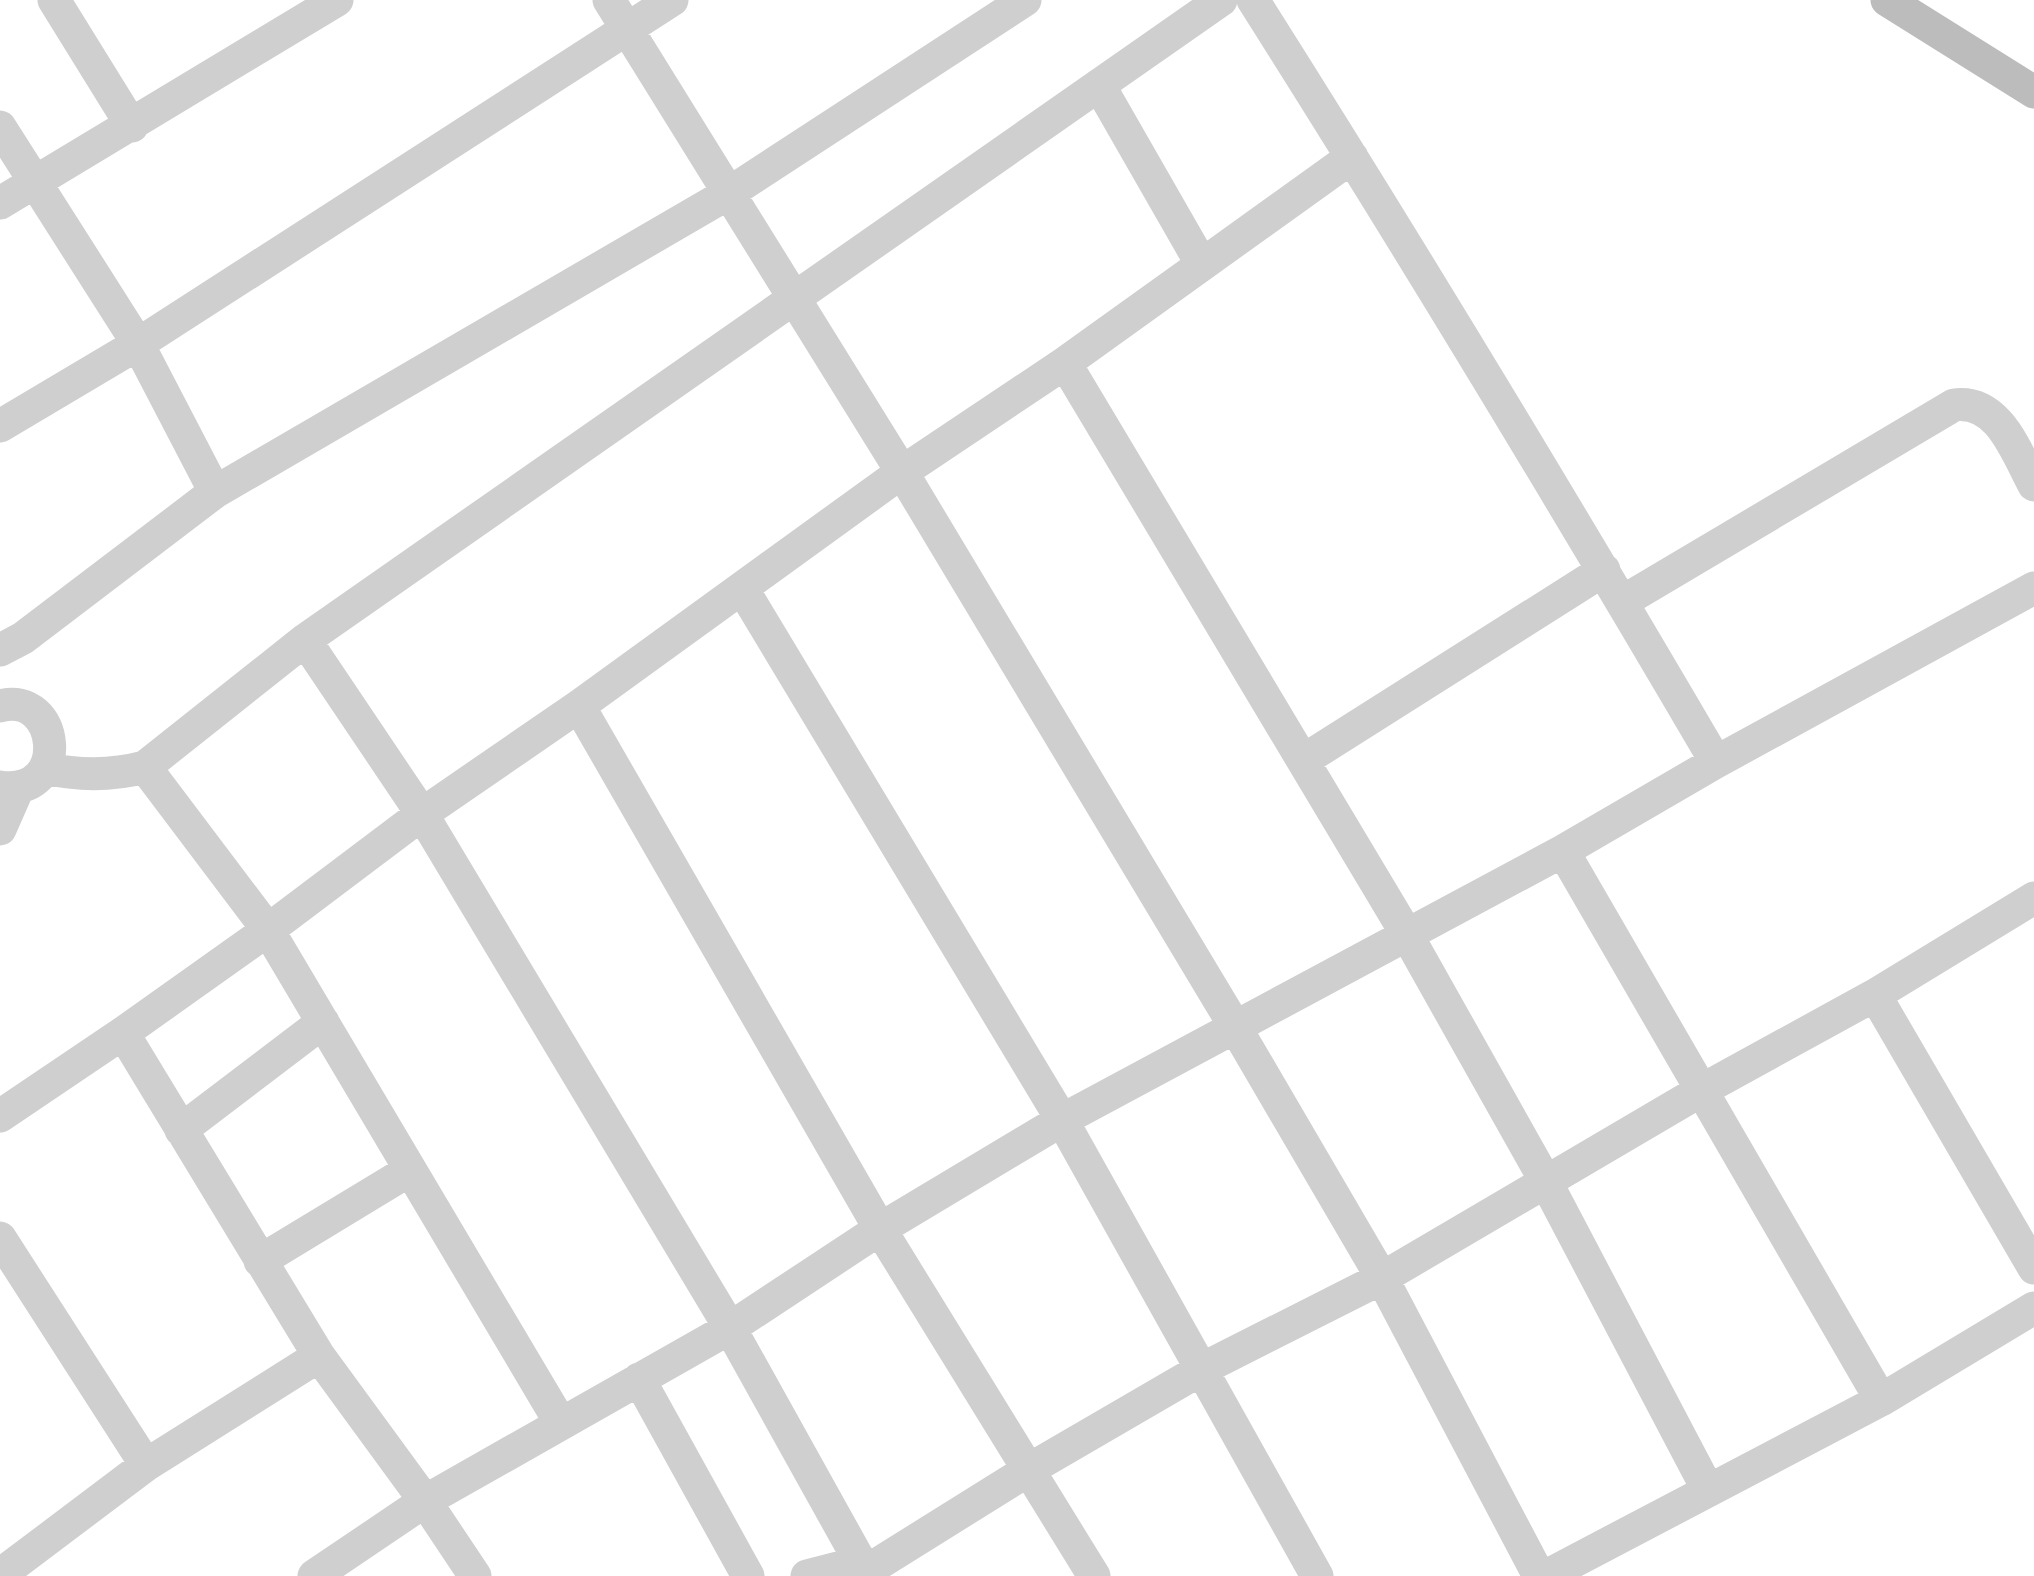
<svg xmlns="http://www.w3.org/2000/svg" width="2034" height="1576" viewBox="0 0 2034 1576" font-family="Ubuntu,sans-serif">
<rect width="100%" height="100%" fill="#fff"/>
<g fill="none" stroke-linecap="round" stroke-linejoin="round">
<path stroke="#cfcfcf" stroke-width="33" d="M54,0L132,126
M609,0L902,472L1234,1025L1382,1278L1539,1576
M1253,0C1412,251 1566,506 1716,762
M1099,85L1201,263
M0,127L138,344L215,492
M0,203L337,0
M1065,363L1406,933L1546,1182L1708,1490
M0,426L138,344L672,0
M742,588L1062,1120L1317,1576
M1622,602L1954,405C1999,399 2016,452 2034,485
M305,640L422,814L730,1328L868,1576
M0,650L23,638L215,492L729,193L1025,0
M0,706C59,689 73,797 0,787
M579,706L880,1229L1094,1576
M1304,760L1604,570
M145,767L268,930L560,1422
M45,768C80,776 111,776 145,767L305,640L1221,0
M0,829L18,788
M1563,851L1881,1400
M1875,995L2034,1268
M123,1033L319,1356L425,1501L475,1576
M0,1116L123,1033L268,930L422,814L579,706L902,472L1065,363L1352,157
M181,1130L323,1022
M0,1238L146,1465
M260,1261L410,1170
M639,1379L748,1576
M0,1575L146,1465L319,1356
M314,1576L425,1501L730,1328L880,1229L1062,1120L1563,851L1716,762L2034,588
M807,1576L838,1568L865,1572L1030,1469L1202,1369L1382,1278L1702,1090L1875,995L2034,898
M1546,1576L1881,1400L2034,1308"/>
<path stroke="#bcbcbc" stroke-width="33" d="M1887,0L2034,92"/>
</g>
</svg>
